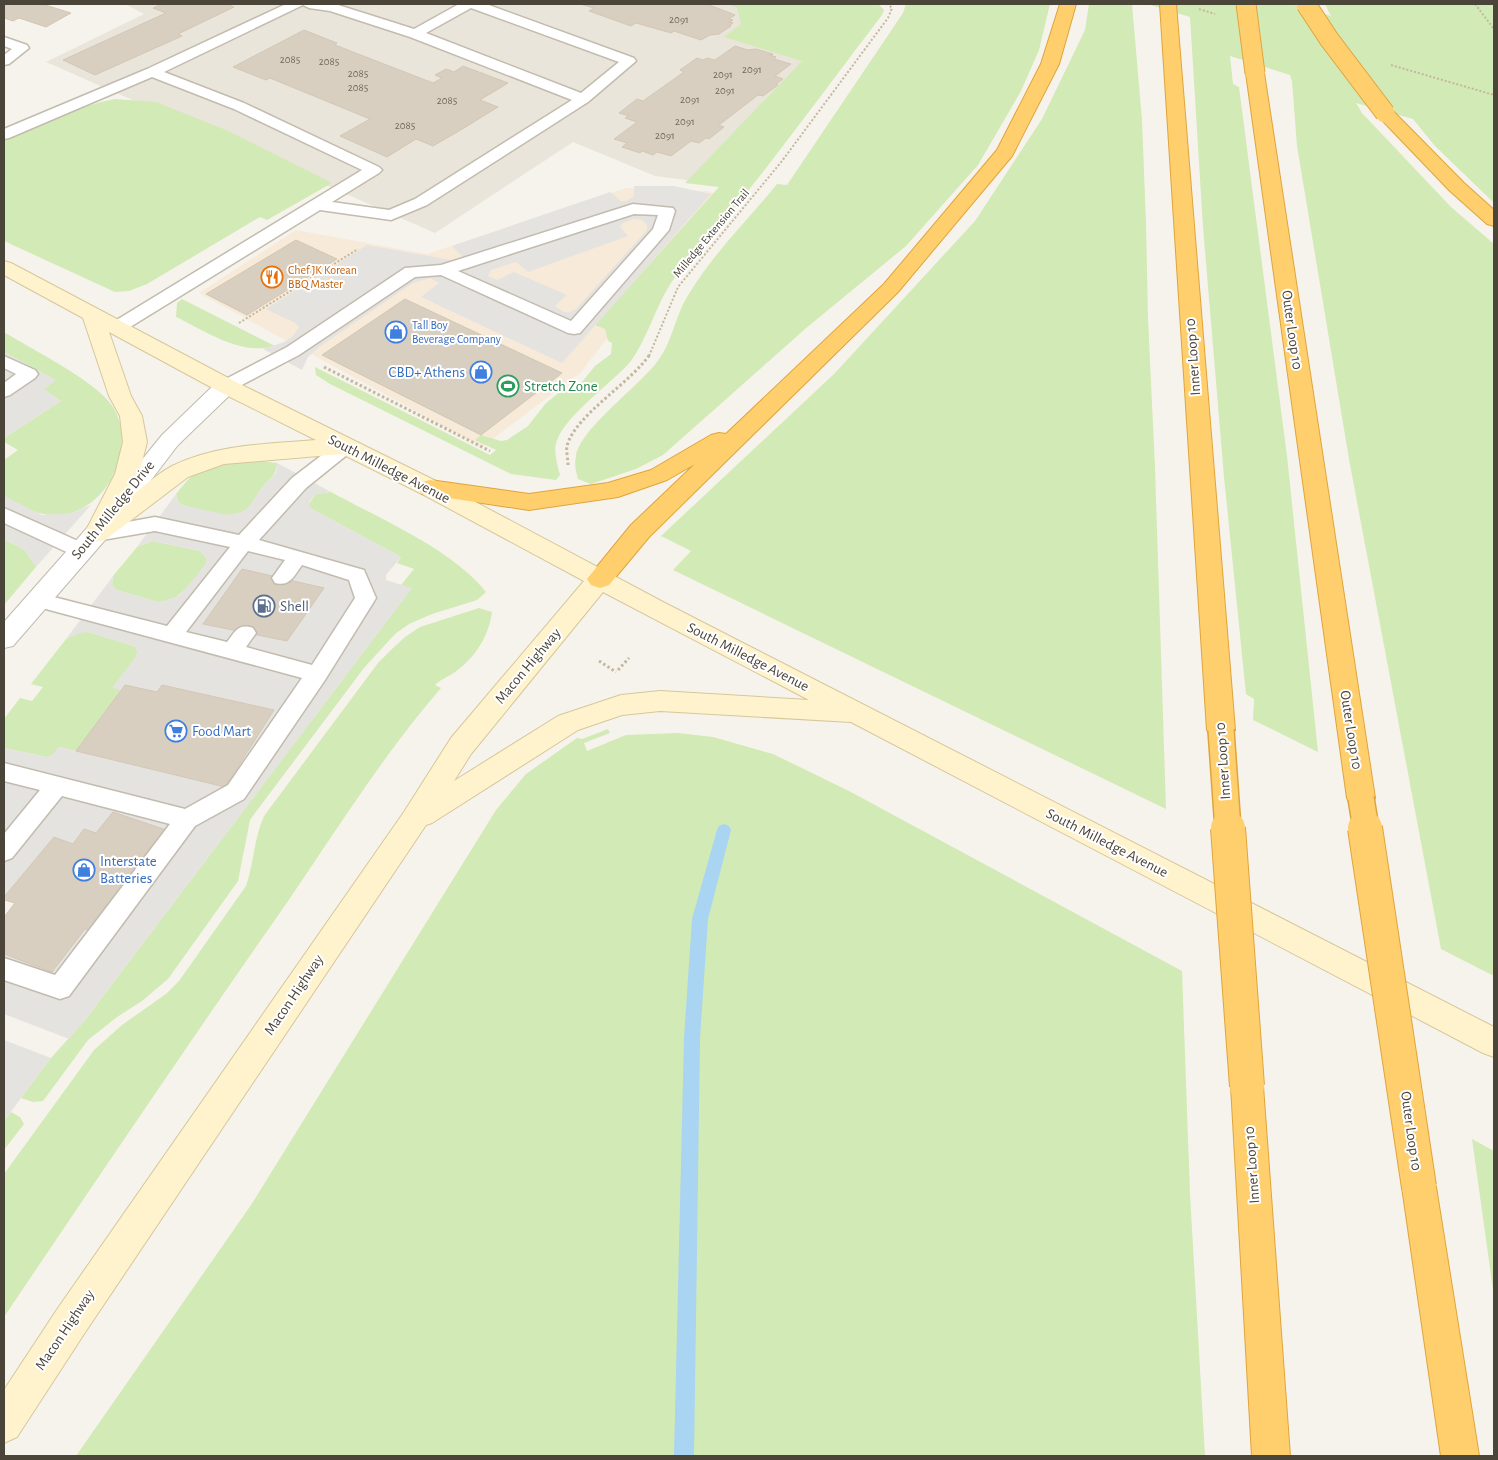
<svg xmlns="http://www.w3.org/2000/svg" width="1498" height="1460" viewBox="0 0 1498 1460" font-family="'Alegreya Sans',sans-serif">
<rect width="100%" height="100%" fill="#f6f3ec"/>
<path fill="#eae5da" d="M125,4H742L816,71L731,186L655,176L573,142L435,233L46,62L144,14Z"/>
<path fill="#f7ead8" d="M626,188L707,191L720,195L580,373L482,447L199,293L296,230L427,254Z"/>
<path fill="#d2eab5" d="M726,4H878L884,10L882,15C836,75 791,137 744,196C720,225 692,252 671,283C655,308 648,337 631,361C611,384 568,413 557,440C553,451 557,464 560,475L556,480L511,474L330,384L316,375L315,367L490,455L496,450L475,440L481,435L501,441L507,440L528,426L546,403L560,392L582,382L595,366L611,354L612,343L608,341L605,329L595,325L719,187L685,183L802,61L724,37L741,24L737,8Z
M906,4H1050L1039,50L1021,91L978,165L906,246L805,329L663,455L636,469L591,484L578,479C576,471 574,465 576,456C580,429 638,387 657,362C672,343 675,317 687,297C711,256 747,221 777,184L787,185L903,13Z
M1089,4H1132L1142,120L1146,223L1148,318L1155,468L1166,809L673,570L691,551L661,536L835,373L975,221L1042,119L1085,30Z
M1147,4H1291L1331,16L1325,4H1494V203L1435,146L1413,119L1356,103L1362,113L1451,207L1494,244V976L1441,949L1349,459L1297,146L1292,81L1290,75L1230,56L1233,84L1239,87L1287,456L1318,752L1253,720L1254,699L1246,694L1224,477L1203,227L1190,17Z
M115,99L156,102L226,130L332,183L267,220L260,217L147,284L129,291L115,292L4,241V140C40,123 75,107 115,99Z
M182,299L275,346C241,356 207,332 176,317L177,303Z
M4,332C31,349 98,382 113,407C138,447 107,511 60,515C38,517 22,506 4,496V460L18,450L4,442V438L61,401L43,389L55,380L4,352Z
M259,461L277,463C276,477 270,477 262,488C257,494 254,501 249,507C233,524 201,509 182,505L178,502L176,494C181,488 186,481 192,476C210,463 238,462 259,461Z
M331,492C380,519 452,549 486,592L477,600L432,614L409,624L395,634L364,668L255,813L250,820L238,881L168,979L142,1001L117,1017L88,1040L43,1101L33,1102L21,1098L51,1058L85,1020L411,589L401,585L414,569L397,563L401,557L310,508L308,505L316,494Z
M4,539L25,550L36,567L4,605Z
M153,541L200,551L207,559L206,564C192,581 182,601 158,602L116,590L112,585L113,576L137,547Z
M479,608L492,612C489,636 475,658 455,672C448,677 441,679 435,685L441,688C383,755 336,831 286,904C190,1041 97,1179 4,1317V1174L94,1050L122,1025L166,994L179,981L246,886C254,863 254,838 264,816L378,663L393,648L405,637L420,627Z
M80,632H88L134,646L138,651L136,657L113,687L121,690L76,751L59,747L52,756L46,757L4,748V719L20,698L32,701L43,687L31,684L66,639Z
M608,729L610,733L584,743L587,751L626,735L678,733L713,737L773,754L849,791L1182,971L1190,1194L1205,1456H76L251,1205L496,810L526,774L577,738L582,739Z
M11,1112L20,1117L24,1124L4,1150V1121Z
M1472,1139L1494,1151V1297Z"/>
<path fill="#e5e3e0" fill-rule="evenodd" d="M634,186H674L711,194L562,363L421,297L439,283L430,278L413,283L319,347L308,357L302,370L263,349L284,342L293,336L299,327L295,323L266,309L367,245L456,261L463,259V257L452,246L610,192L621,201H627L634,196ZM633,219L642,220L647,225V230L576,309L570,312H564L555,306L567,295L514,272L497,280L488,276L491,270L516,262L528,272L628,236L620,227L623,223Z
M4,352L56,380L44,389L61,401L4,438Z
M277,463L331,492L316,494L309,502L310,508L401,557L386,575V580L412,588L85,1020L69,1039L4,1014V954L52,971L85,929L95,931L96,833L84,829L73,844L54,837L4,897V748L46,757L52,755L59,747L225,787L274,710L162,685L157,692L125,685L121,690L112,688L136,657L137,651L134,646L88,632L80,633L66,639L113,576L112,585L116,590L158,602L164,601L180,595L206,564L207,559L200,551L153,541L137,547L176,494L178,502L182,505L227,515L242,512L248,508L264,485L276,473Z
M4,496L42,515L71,513L91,505L36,567L25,550L4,539Z
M4,1040L51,1058L4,1121Z"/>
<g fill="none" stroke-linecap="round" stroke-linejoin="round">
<path fill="#a9d4f2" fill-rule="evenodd" d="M724,824L729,826L731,830L708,919L700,1038L694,1456H674L684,1038L692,919L717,830L719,826Z"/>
</g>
<path fill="#d8cfc1" stroke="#d3c7b4" d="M4,4H42L71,13L46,27L19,18L13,21L4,18Z
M162,4H226L234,7L178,34L182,36L95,75L63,60L166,13L153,8Z
M580,4H707L735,15L729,19L733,20L729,22L733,23L729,26H731L719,34L710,35L701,40L674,31L671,33L636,23L631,26L589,11L594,8Z
M304,30L337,43L335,45L433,83L442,78L435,75L446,69L454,72L463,66L508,83L480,100L498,107L464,128L433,146L416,139L387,157L340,136L370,119L270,78L266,80L233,67Z
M735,46L748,50L756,49L773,54L770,55L776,57L774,59L791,64L775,76L783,79L776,84L778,85L763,96L758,95L719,125L724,127L709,139L706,138L699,143L691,141L671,156L657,152L653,155L642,151L640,153L622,147L627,143L614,139L637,122L625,118L629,116L619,113L637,99L643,101L684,72L680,70L697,58L703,60L707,58L715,60Z
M296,240L337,259L247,315L206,294Z
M405,299L562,373L481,435L322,355Z
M242,569L324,588L287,641L203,624Z
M125,685L157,692L162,685L274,710L225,787L76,751Z
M113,812L172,832L95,931L85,929L52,972L4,954V917L15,903L4,900V897L54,837L73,844L84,829L96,833Z"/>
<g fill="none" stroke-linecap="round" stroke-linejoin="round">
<g stroke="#c2bbae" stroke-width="3">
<path id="lane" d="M286,4H335L414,29L459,4H486L634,58L636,61L588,102L427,205L391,220L320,210L122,332L116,333L110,332L107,328L110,324L362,170L234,109L152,77L9,138L4,139V129L147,69ZM303,5L309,8L330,11L410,37L572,100L415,199L389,210L332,202L379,173L382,170L379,167L244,103L164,72ZM471,8L619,62L581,93L426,33Z
M4,37L27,45L29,48L9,64L4,65V55L12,49L4,46Z
M633,204L673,208L675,211L669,230L580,333L574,334L568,333L441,275L415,277L299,355L232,390L226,392L220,390L217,386L220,382L287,347L405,268L441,265ZM634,214L658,215L653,229L571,321L458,271Z
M4,356L35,370L38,374L35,378L10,395L4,397V383L16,374L4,368Z
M346,440L353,442L355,446L353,450L306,488L259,540L364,570L376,598L373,603L325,680L244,799L195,826L69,996L60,999L4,980V958L55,975L170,824L62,796L12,858L4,861V834L40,790L4,781V763L185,809L228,785L302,678L31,605L28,600L31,595L38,593L167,626L230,547L155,531L96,541L89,539L86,534L89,529L155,517L239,535L292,478L339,442ZM248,551L285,560L272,578L275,583C290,587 294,576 302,565L349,580L355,598L312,665L246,647L256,633L253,628C238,623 235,632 227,642L186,632Z
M4,508L87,545L90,550L87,555L80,557L73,555L4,523Z"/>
</g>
<g stroke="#c2bbae" stroke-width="2">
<path id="street" d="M226,379L234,381L237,386L234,391L178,445L105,540L13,646L4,648V622L87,528L162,435L218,381Z"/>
</g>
<g stroke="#d6c79b" stroke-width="2">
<path id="secondary" d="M4,261L11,263L234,381L438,482L663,602L1494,1027V1057L1483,1053L851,722L660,711L622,715L578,730L432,823L426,825L84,1334L17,1437L4,1443V1390L58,1308L404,812L451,738L584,581L422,494L342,454L224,464L188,477L105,540L96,542L87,540L84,534L115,474L123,442L120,416L109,396L83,318L4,275ZM109,332L218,391L316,440C268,444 216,444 172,466C155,475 140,490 125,501L139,474L147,442L142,416L131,396ZM603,592L809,700L660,691L621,695L558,716L454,781L471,754Z"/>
</g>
<g stroke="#e0a43c" stroke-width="2">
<path id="highway" d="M1060,4H1076L1059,64L1012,156L898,292L649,537L609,585L600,588L591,585L587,579L631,525L695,464L667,480L618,497L529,510L422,494L418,488L422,482L430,480L529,494L608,483L651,470L711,435L719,433L726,434L884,284L997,150L1041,64Z
M1160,4H1176L1235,730L1231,737L1221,741L1211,737L1207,730Z
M1255,68L1261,69L1264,73L1375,798L1371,806L1361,809L1351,806L1347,798L1246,73L1249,69Z
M1385,108L1391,109L1464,183L1494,210V226L1487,224L1450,191L1379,117L1376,113L1379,109Z
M1247,1071L1259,1075L1263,1086L1290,1456H1252L1231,1086L1235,1075Z
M1419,1170L1431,1175L1436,1187L1479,1456H1441L1402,1187L1407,1175Z"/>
</g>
<path stroke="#c4b79f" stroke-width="2" stroke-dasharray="2 2" stroke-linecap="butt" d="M1475,4L1494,29
M1199,9L1215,14
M1391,65L1494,95
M330,266L350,275
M239,323L358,249
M649,356L678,287L782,161L888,18L892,8L888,4"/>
<path stroke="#c4b79f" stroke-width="3" stroke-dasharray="2.5 2.5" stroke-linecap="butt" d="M324,367L490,451
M568,465C568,459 566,451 567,446C575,415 631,383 650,354
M599,661L616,672
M618,670L629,658"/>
<use href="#lane" fill="#fff" fill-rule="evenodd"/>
<use href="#street" fill="#fff" fill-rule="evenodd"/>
<use href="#secondary" fill="#fff3cd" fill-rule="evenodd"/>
<use href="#highway" fill="#ffcf6e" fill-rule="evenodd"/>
<g stroke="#e0a43c" stroke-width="21" stroke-linecap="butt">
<path id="highway-bridge-far2" d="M1246,4L1255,73
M1306,4L1329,39L1385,113"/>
</g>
<g stroke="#e0a43c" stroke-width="28" stroke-linecap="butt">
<path id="highway-bridge-far1" d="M1221,730L1228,829
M1361,798L1366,829"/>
</g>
<g stroke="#e0a43c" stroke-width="36" stroke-linecap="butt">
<path id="highway-bridge" d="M1228,828L1247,1086
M1365,828L1419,1187"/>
</g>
<use href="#highway-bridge-far2" stroke="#ffcf6e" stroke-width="19"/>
<use href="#highway-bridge-far1" stroke="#ffcf6e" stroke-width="25"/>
<use href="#highway-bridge" stroke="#ffcf6e" stroke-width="34"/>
</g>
<defs>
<g id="restaurant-ring" transform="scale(1.125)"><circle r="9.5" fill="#fff" stroke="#e8710a" stroke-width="1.5"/><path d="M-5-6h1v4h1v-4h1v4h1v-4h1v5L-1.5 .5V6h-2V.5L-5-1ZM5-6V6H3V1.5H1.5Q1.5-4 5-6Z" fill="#e8710a"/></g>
<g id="shop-ring" transform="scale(1.125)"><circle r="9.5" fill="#fff" stroke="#3f7fe0" stroke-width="1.5"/><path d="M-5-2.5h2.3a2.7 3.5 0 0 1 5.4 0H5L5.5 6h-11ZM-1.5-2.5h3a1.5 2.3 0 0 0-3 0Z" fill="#3f7fe0"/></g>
<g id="stadium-ring" transform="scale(1.125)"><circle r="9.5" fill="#fff" stroke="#2e9e5b" stroke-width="1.5"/><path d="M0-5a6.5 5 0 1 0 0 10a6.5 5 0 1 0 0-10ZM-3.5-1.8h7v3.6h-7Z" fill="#2e9e5b"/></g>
<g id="fuel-ring" transform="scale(1.125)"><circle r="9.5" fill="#fff" stroke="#5c6f8a" stroke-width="1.5"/><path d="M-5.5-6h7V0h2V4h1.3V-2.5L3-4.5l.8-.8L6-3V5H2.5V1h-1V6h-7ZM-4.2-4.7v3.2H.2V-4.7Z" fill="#5c6f8a"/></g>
<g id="supermarket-ring" transform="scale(1.125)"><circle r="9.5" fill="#fff" stroke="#3f7fe0" stroke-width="1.5"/><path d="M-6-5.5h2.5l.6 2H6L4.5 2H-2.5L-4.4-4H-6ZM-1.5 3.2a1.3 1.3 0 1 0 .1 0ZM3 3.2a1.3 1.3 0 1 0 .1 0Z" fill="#3f7fe0"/></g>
</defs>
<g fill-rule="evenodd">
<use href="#restaurant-ring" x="272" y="277"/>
<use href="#shop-ring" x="396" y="332"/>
<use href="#shop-ring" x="481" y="372"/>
<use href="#stadium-ring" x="508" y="386"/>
<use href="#fuel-ring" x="264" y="606"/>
<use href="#supermarket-ring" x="176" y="731"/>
<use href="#shop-ring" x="84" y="870"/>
</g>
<g text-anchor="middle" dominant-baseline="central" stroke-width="4" stroke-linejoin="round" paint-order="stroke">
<g font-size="11" fill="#6e675b">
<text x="679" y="19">2091</text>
<text x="290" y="59">2085</text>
<text x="329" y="61">2085</text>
<text x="752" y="69">2091</text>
<text x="358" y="73">2085</text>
<text x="723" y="74">2091</text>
<text x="358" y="87">2085</text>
<text x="725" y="90">2091</text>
<text x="690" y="99">2091</text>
<text x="447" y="100">2085</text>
<text x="685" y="121">2091</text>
<text x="405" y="125">2085</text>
<text x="665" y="135">2091</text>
</g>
<g font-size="12" fill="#4b4439" stroke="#fff">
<text transform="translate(711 233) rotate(-50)">Milledge Extension Trail</text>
</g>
<g font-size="12" fill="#c56008" stroke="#fff" text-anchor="start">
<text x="288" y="270">Chef JK Korean<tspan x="288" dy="14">BBQ Master</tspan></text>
</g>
<g font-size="12" fill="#366cbe" stroke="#fff" text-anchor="start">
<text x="412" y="325">Tall Boy<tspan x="412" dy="14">Beverage Company</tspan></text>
</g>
<g font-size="15" fill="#4b4439" stroke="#fff">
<text transform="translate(1292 330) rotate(82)">Outer Loop 10</text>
<text transform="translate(1193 357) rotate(-94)">Inner Loop 10</text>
<text transform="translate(389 469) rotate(27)">South Milledge Avenue</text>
<text transform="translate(113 510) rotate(-51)">South Milledge Drive</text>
<text transform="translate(748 657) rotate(27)">South Milledge Avenue</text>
<text transform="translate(528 666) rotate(-50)">Macon Highway</text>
<text transform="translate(1351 730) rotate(81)">Outer Loop 10</text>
<text transform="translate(1223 761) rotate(-94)">Inner Loop 10</text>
<text transform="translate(1107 843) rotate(27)">South Milledge Avenue</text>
<text transform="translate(294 995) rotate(-56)">Macon Highway</text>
<text transform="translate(1411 1131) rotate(82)">Outer Loop 10</text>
<text transform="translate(1252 1165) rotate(-94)">Inner Loop 10</text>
<text transform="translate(65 1330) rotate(-56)">Macon Highway</text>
</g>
<g font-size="15" fill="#366cbe" stroke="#fff" text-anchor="start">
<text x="465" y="372" text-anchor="end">CBD+ Athens</text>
<text x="192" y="731">Food Mart</text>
<text x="100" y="861">Interstate<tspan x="100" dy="17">Batteries</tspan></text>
</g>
<g font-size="15" fill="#27864d" stroke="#fff" text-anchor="start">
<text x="524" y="386">Stretch Zone</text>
</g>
<g font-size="15" fill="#4e5e75" stroke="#fff" text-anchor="start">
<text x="280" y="606">Shell</text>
</g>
</g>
<rect width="1498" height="1460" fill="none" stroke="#4b4439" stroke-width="10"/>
</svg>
